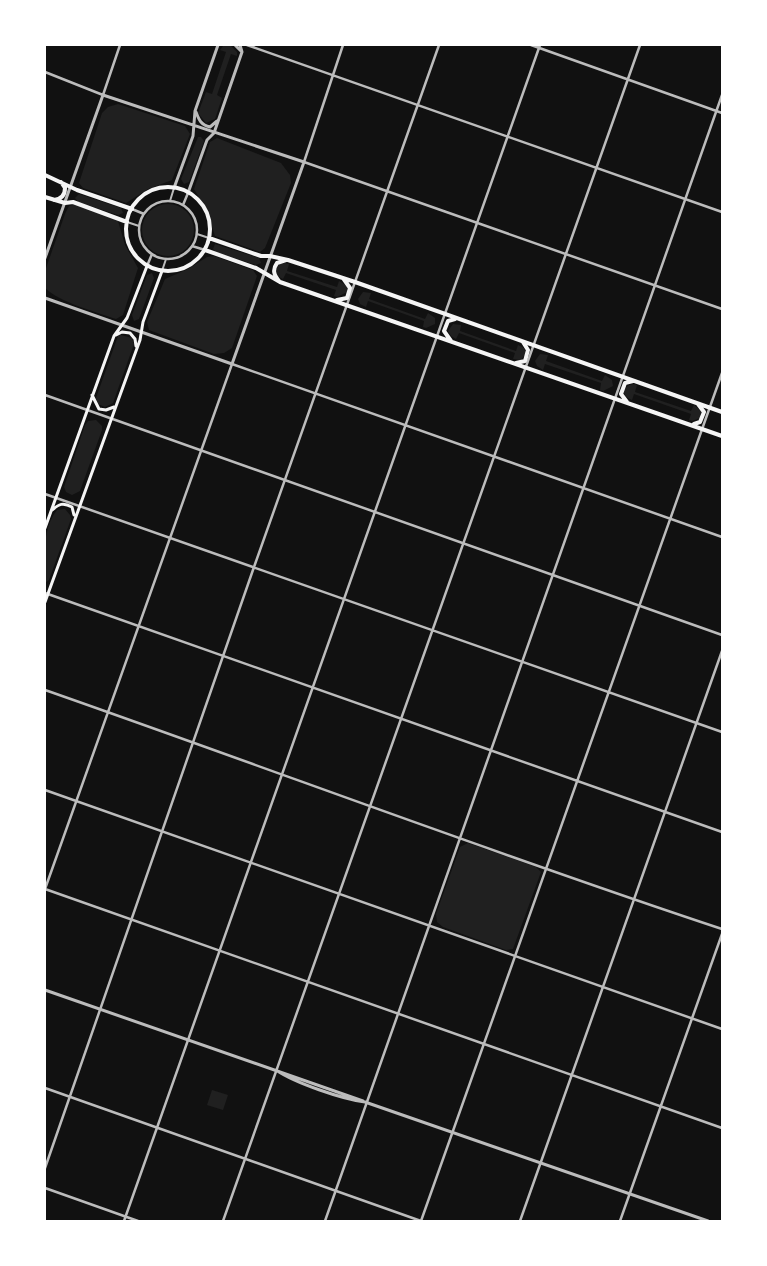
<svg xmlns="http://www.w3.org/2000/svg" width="767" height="1266" viewBox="0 0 767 1266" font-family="Raleway,sans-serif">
<rect width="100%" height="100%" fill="#111"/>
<path fill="#202020" d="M223,46H231L237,52V56L231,54L217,95L222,98L215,119L206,123L198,113L206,92L212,94L226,52L220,50Z
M118,104L185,126L190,134L172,180L148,189L126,203L83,188L79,183L102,113L108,107Z
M198,137H201L204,141L189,182L184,184L181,179Z
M217,138L281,163L290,175L291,183L265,248L260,252L215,236L207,211L194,189L210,142Z
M79,194L121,208L123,213L118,215L78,202L75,198Z
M142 230a26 26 0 1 1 52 0a26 26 0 1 1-52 0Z
M76,204L118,221L125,245L138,268L123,315L116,319C96,312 59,302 45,288V271L65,214L69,206Z
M215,244L259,258L261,263L256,265L216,252L213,249Z
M214,256L253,270L257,276L232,348L224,353L214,354L149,330L147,322L165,279L188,269L207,257Z
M285,263L289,264L287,271L337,287L339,281L347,286V292L337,297L334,296L336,290L286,273L283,279C278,277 276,274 276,268L280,264Z
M152,273L154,278L139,319L134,321L132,315L147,275Z
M363,292L371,293L369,299L425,319L428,313L435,318V324L426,328L423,327L424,321L368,301L366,307L360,304L358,299Z
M453,324L461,325L460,331L516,351L518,345L524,348L526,353L521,360L513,359L515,353L459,333L456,339L451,336L448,331Z
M121,335L132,338L134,344L113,403L105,407L98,404L96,398L118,336Z
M540,354L548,355L546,361L602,381L605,375L612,380L613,386L603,391L600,390L601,383L545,364L543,370L537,366L535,361Z
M634,384L637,385L635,392L691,411L694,405L701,411L700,418L692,421L689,420L691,414L634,394L632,400C627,398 623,395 624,389L629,385Z
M96,420L102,426V430L80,491L72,495L66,492L64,487L85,425L88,421Z
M65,509L70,515L71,519L49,580L45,583C45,559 41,530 57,510Z
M468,843L536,867L541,872L513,949L506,950L443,927L437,922L436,914L460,847Z
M212,1090L228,1095L223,1110L207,1105Z"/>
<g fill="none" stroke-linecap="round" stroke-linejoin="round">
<path stroke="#bcbcbc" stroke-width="2" d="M170,201L174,188
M127,222L139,226
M197,234L209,238
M162,271L166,259"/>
<path stroke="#bcbcbc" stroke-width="2.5" d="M247,45L722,212
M343,45L304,162L722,309
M531,45L722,113
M45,72L103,95L120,45
M139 230a29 29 0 1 1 58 0a29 29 0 1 1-58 0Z
M183,205L188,193
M132,209L144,214
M192,246L205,250
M147,266L152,254
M45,395L722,635
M45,494L722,732
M45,593L722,832
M45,690C271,769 495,854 722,929
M45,790L722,1029
M45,889L232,364L722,537
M45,889L722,1128
M45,1088L421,1221
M45,1168L254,567L439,45
M45,1188L138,1221
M124,1221L540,45
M223,1221L640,45
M325,1221L722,95
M421,1221L722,373
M520,1221L722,651
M620,1221L722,934"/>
<path stroke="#bcbcbc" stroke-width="3" d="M235,45L241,51
M196,112C199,120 201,125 210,127L217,121
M174,188L193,136L195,111L218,45
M188,193L207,140L214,133L242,52L240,45
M45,258L103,95L304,162L232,364L45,298
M45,990L363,1101
M276,1070C295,1083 342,1099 365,1102L708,1221"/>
<path stroke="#f5f5f5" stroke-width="3" d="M116,335L122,332L130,333L135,339L136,346
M92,395L99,409L106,410L114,407
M52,510C59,504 63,502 72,507L74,515
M45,528L114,336L127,318L147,266
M45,602L140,340L143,322L162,271"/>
<path stroke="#f5f5f5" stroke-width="4" d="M45,175L77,190L132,209
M126 229a42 42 0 1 1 84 0a42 42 0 1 1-84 0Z
M45,197L65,203L73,202L127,222
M54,200C62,199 65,195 65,188L61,182
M209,238L261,256H270L288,260L355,282L722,412
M205,250L256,268L280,282L722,436
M279,281C274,275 272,270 277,263L286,260
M337,300L347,298L350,288L343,278
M451,341L444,331L448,321L455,319
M516,363L525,361L528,350L523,342
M627,402L621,394L625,383L633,381
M694,424L700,422L704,412L698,404"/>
</g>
<rect width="767" height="1266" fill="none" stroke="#ffffff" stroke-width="92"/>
</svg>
